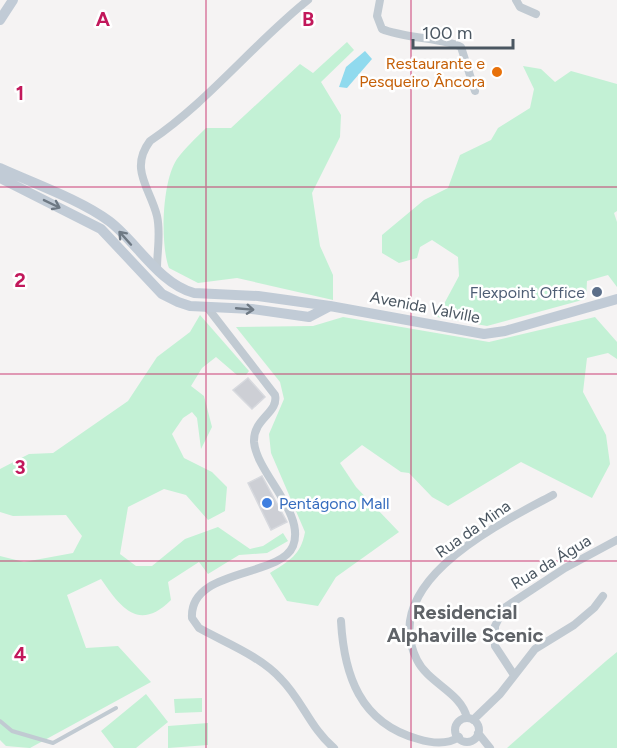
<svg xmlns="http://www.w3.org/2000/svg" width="617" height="748" viewBox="0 0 617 748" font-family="Figtree,sans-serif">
<rect width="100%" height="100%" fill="#f5f3f3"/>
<path fill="#c3f1d5" d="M347,42L354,50L321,82L341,115L340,137L312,193L320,246L333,275V300L237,278L198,283L169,268C160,244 162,181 177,159C185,148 196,138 206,128H231L300,64L313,73Z
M523,66L541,69L555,82L571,71L617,84V211L614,213L617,222V287L608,275L587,281L586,299L487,326L437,317L459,276L458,257L432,240L420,247L417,258L399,263L382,253V235L424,200L448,188L460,155L491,140L498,128L530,108L534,89Z
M200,315L249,371L246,375H237L216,357L202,368L191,386L204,396L212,427L201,449L197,418L192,412L183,418L172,434L184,458L212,472L227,487L225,511L208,520L186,495L164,489L128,507L120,554L136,566H152L185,539L218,527L250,549L263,546L283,533L288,541L267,553L239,555L208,574L199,562L168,582L171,600C139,632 121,608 101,579L67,595L86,648L118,646L151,682L30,748L6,746L0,740V556L24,562L73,553L82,536L66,515L13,516L0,512V469L29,454L53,453L128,401L157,357L190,332Z
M343,317L489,342L595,317L617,342V359L608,353L587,358L583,392L606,435L610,464L592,498L521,462L448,506L432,497L409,473L401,472L362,445L340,463L356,487L399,532L336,577L318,606L287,601L270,573C289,561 301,555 305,532L271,453L269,434L284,399L280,382L236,327L313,326Z
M617,652V748H507L606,661Z
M146,694L168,722L136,748H114L101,731Z
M202,698V712L175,713L174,699Z
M208,723V745L168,748V726Z"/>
<path fill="#90daee" d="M365,51L372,59L347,88L339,87L346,67Z"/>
<path fill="#cdcfd5" stroke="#d7d9de" stroke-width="1.5" d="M248,378L265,397L252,409L233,390Z
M262,476L287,522L271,530L248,483Z"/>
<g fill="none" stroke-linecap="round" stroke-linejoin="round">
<path stroke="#c1cad2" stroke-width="4" d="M0,721L12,731L53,743L116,708"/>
<path stroke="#c1cad2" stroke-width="8" d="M380,0L377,16L382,29C402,38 449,39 461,47L475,91
M516,0L520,7L536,14
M157,268C157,252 161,233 157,216C150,188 129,169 150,141C209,101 252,45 308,0
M207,307L275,395C279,413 253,418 254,442C257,474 306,513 293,546C280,578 189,568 192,618L199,628C226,643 260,656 281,679C302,700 311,729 334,748
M341,621C344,675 360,723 418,739C431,743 447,745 459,737
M514,675L495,646V626L504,608L565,568L617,540
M467,718C461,692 429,684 417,660C378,582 499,524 553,495
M455 730a12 12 0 1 1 24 0a12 12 0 1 1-24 0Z
M473,720L500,694L535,649L574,625L594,608L603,596
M478,733L490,748"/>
<path stroke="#c1cbd6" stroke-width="10" d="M0,20L13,0
M0,168C33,183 81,200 109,221C136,241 159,284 194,293L258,296L330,306L484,334L505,331L617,299
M0,178L101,229L162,294L178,302L190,306L252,309L309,317L330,306"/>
</g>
<defs><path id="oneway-shaft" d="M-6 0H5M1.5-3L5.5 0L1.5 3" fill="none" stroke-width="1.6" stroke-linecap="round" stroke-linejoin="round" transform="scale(1.5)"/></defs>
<g stroke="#6e7984">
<use href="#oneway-shaft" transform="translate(52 204) rotate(26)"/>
<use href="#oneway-shaft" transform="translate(125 238) rotate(-132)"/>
<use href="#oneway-shaft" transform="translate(245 309) rotate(5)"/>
</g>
<path fill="none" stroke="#c2185b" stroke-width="1.5" stroke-opacity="0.55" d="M206,0V748M411,0V748M0,187H617M0,374H617M0,561H617"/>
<circle fill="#e8710a" stroke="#fff" stroke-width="2" cx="497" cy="72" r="6"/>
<circle fill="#5c6f8a" stroke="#fff" stroke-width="2" cx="597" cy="292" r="6"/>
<circle fill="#3f7fe0" stroke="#fff" stroke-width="2" cx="267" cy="503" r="6"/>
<g text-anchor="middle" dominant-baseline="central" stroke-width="5" stroke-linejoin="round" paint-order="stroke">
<g font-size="16" fill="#c56008" stroke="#fff" text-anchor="end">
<text x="485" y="63">Restaurante e<tspan x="485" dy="18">Pesqueiro Âncora</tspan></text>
</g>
<g font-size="16" fill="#4e5e75" stroke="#fff" text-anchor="end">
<text x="585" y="292">Flexpoint Office</text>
</g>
<g font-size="16" fill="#4a5661" stroke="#fff">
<text transform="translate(425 307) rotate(11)">Avenida Valville</text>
<text transform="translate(473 529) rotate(-35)">Rua da Mina</text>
<text transform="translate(551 562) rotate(-31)">Rua da Água</text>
</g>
<g font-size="16" fill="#366cbe" stroke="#fff" text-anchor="start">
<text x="279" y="503">Pentágono Mall</text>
</g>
<g font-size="20" font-weight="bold" fill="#5f6368" stroke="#fff">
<text x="465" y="612">Residencial<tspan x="465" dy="23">Alphaville Scenic</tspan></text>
</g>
</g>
<g font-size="20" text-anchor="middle" font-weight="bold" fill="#c2185b" stroke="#fff" stroke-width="5" stroke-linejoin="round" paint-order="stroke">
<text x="103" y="26">A</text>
<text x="308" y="26">B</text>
<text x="20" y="100">1</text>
<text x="20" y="287">2</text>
<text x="20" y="474">3</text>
<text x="20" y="661">4</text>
</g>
<path d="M413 39v9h100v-9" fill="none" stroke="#4a5661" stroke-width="3"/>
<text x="422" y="39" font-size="18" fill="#4a5661" stroke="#ffffff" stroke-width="4.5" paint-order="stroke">100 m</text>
</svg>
